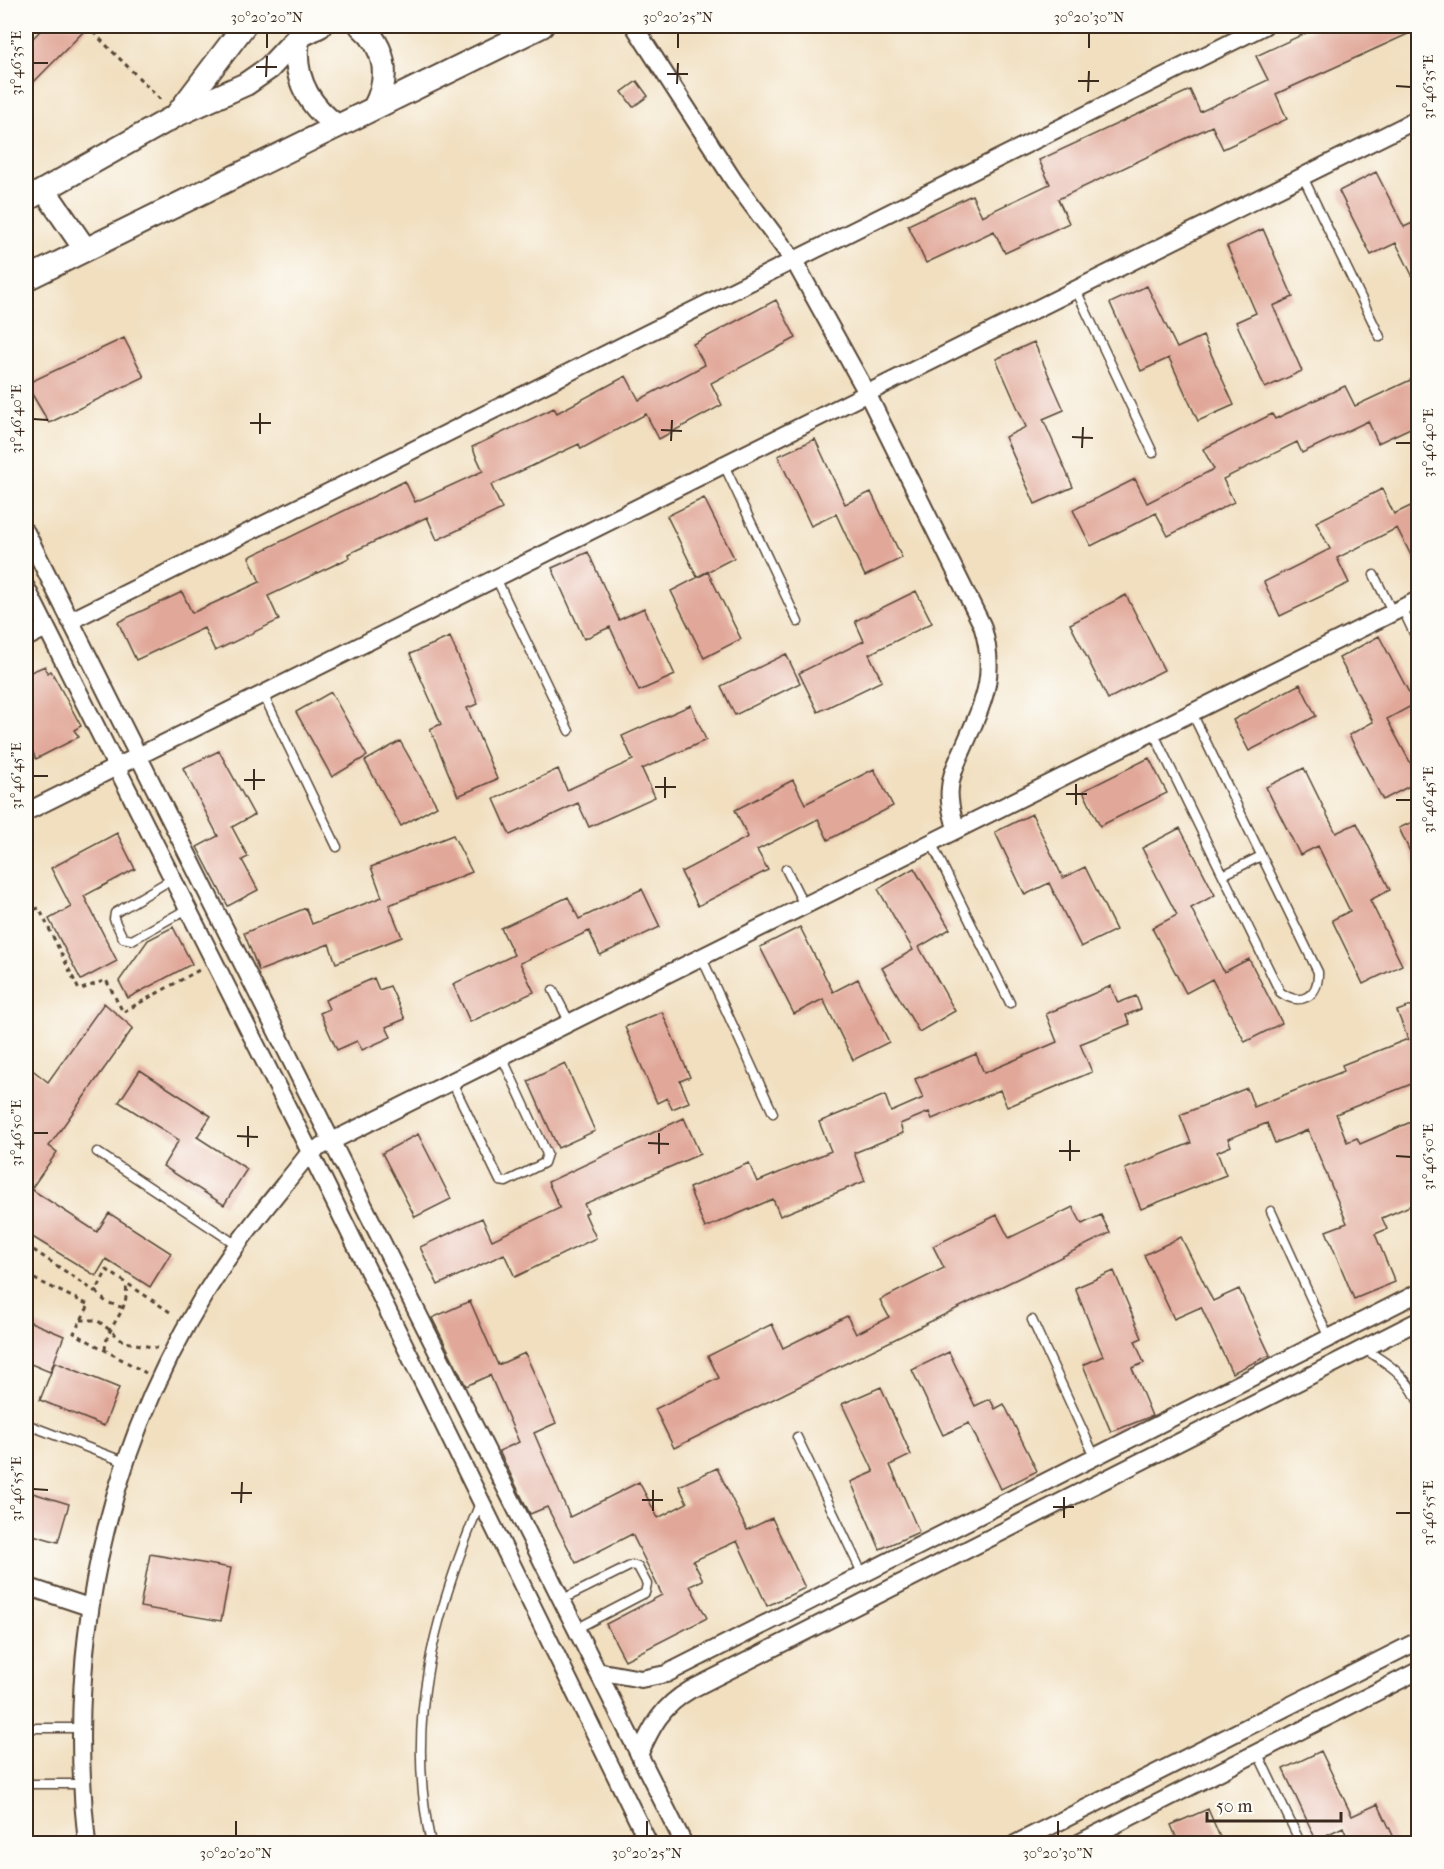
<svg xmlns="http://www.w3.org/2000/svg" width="1444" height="1869" viewBox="0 0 1444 1869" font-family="'IM FELL French Canon',serif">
<rect width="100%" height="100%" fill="#fdfcf7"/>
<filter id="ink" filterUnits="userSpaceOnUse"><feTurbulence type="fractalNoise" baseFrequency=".0167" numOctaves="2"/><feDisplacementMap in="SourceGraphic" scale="12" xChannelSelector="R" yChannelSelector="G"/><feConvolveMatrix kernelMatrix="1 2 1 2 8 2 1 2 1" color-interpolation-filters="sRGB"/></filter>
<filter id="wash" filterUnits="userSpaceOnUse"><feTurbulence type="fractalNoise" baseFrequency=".008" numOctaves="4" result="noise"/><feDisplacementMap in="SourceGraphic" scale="24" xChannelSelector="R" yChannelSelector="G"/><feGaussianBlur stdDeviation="1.35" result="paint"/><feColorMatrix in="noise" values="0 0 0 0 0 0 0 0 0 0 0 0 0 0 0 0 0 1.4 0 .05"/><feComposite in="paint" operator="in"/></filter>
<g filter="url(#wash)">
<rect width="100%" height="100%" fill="#f1dfc0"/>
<g id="blocks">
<path fill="#e1a89a" d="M45,26H89L26,90V45Z
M1321,26H1419V29L1276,94L1287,119L1223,149L1212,126L1058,199L1069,223L1005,253L994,231L926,263L908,225L972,195L982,216L1050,184L1039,160L1190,90L1200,112L1268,80L1256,56Z
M637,81L648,96L633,107L622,92Z
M1376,172L1404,227L1419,220V289L1396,243L1371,255L1339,191Z
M1263,229L1293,297L1273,306L1302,371L1265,388L1236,322L1256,313L1227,246Z
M1147,286L1177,348L1203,336L1234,405L1198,421L1169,358L1141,371L1110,303Z
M776,300L796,338L711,383L722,405L659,439L646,414L581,449L579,444L491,485L502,509L437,540L427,517L348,554L349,558L268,596L279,620L215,651L204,628L136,660L118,622L182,592L192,613L260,582L249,557L405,481L415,502L483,471L472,447L554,408L557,413L626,376L639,400L705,365L693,344Z
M124,338L144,377L49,423L26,384Z
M1034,342L1064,410L1043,419L1073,487L1035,504L1005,437L1026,427L996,359Z
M1419,376V424L1378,443L1368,421L1302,453L1297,442L1223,479L1234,502L1168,536L1156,513L1091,546L1073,510L1135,479L1147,503L1214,469L1203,449L1272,414L1275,419L1345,386L1355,406Z
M815,439L845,504L871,492L902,558L865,576L836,514L811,526L778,456Z
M1382,489L1394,514L1419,502V571L1397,528L1337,558L1349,583L1280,616L1264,582L1330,549L1316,522Z
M704,498L734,558L697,577L667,516Z
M588,552L619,620L644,608L675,675L639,691L610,627L584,639L552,568Z
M708,572L741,639L704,658L671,591Z
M916,591L932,623L869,654L882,681L818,712L799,673L864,641L855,621Z
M1126,595L1164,670L1108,699L1070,624Z
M1379,636L1415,704L1387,719L1419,779V781L1383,800L1349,735L1373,722L1339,658Z
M450,637L478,704L467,708L497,779L458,796L430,729L441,724L410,654Z
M786,654L800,683L735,715L721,686Z
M45,666L47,673L51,671L81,726L74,730L79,737L36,759L26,737V674Z
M1300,684L1316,716L1249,751L1233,720Z
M331,692L367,756L332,777L296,712Z
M691,705L706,740L642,769L655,797L589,827L578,803L510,835L494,799L558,769L567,790L633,760L622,736Z
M400,741L437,806L401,826L365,761Z
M219,751L254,815L232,827L248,857L242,860L258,890L228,906L197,847L218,836L183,768Z
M1149,758L1167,793L1100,826L1083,791Z
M1304,768L1336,833L1357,823L1390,890L1370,900L1402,965L1363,984L1332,920L1350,911L1318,846L1300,855L1266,787Z
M874,769L893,806L828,840L818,819L757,850L768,870L698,906L681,872L748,837L735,810L793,780L805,804Z
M1032,814L1063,878L1085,867L1116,930L1081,947L1049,883L1025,895L995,832Z
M1419,819V871L1399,828Z
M1180,828L1215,895L1191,908L1224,972L1249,959L1282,1023L1245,1042L1212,979L1186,993L1152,928L1177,915L1142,848Z
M117,833L135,869L84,896L117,961L81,980L49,919L71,907L51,868Z
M453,835L472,872L389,905L402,937L336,963L329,944L259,971L244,933L306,908L312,924L382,897L371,867Z
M914,868L950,929L919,947L955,1011L919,1032L882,968L913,950L878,889Z
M642,889L660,927L600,955L589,931L520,963L534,992L470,1022L453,984L514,955L501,928L568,897L579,919Z
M173,927L192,964L128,998L119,981L148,940Z
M800,927L833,992L858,979L889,1042L853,1060L823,999L794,1014L760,947Z
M374,978L379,990L390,986L405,1019L386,1027L391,1037L362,1050L357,1041L337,1050L320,1013L329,1009L325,1000Z
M1111,986L1118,1003L1136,996L1141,1009L1126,1015L1130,1024L1080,1044L1092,1072L1007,1107L1000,1090L932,1119L929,1112L900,1124L903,1133L854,1153L865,1181L780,1216L773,1199L705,1228L689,1188L749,1163L757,1182L831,1151L819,1122L885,1095L891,1112L923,1098L915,1079L976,1054L984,1073L1057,1042L1046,1014Z
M104,1003L133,1028L49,1146L57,1152L31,1189L97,1232L109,1213L171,1253L150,1287L106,1259L96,1276L26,1233V1065L48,1082Z
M1419,1003V1081L1336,1114L1347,1142L1357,1138L1360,1144L1413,1121L1419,1134V1202L1382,1218L1387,1229L1375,1234L1395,1282L1354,1299L1326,1231L1347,1223L1308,1130L1275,1143L1267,1123L1228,1139L1231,1146L1217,1152L1226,1175L1141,1209L1125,1169L1191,1143L1180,1115L1247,1088L1254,1107L1344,1071L1342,1065L1408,1039L1397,1011Z
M662,1012L690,1077L680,1081L689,1102L672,1109L667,1098L657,1103L625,1027Z
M565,1063L595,1131L558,1148L528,1081Z
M140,1070L211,1116L197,1137L247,1169L224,1205L163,1166L179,1140L119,1102Z
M684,1118L700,1154L584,1204L588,1212L585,1214L596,1238L515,1277L504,1254L438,1285L420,1247L482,1218L492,1240L560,1208L548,1182Z
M418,1134L451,1199L415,1217L382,1153Z
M1073,1207L1082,1224L1101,1215L1110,1233L674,1448L655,1409L719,1378L708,1356L772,1324L783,1348L847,1316L856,1334L889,1317L880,1300L944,1268L933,1246L997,1215L1009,1238Z
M1181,1237L1213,1301L1239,1289L1270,1355L1232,1373L1201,1307L1174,1319L1144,1255Z
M1114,1271L1142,1338L1135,1341L1144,1363L1132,1368L1152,1416L1111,1432L1083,1365L1103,1356L1075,1288Z
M470,1301L498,1365L525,1353L556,1423L534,1433L570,1517L639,1482L658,1518L687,1503L679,1486L717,1468L747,1530L772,1518L805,1588L767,1606L737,1541L693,1561L703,1580L690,1586L707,1618L625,1660L606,1624L662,1595L632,1534L576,1563L547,1507L530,1514L499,1451L519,1442L490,1375L466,1386L432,1318Z
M26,1320L64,1336L50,1372L26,1362Z
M949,1352L975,1406L990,1399L995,1409L1004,1404L1037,1471L1001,1489L969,1423L943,1435L912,1370Z
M55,1362L119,1388L104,1426L40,1400Z
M881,1387L911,1455L890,1465L919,1532L880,1549L851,1482L874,1472L842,1404Z
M26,1491L69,1504L58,1542L26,1533Z
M150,1554L231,1568L221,1621L140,1607Z
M1321,1751L1352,1816L1378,1804L1397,1844H1350L1343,1827L1316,1840L1283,1769Z
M1208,1809L1223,1844H1179L1171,1825Z"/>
</g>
</g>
<g filter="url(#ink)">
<use href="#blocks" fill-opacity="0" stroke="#564536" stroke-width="1.5"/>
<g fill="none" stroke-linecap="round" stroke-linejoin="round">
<g stroke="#564536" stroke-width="11">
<path id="lane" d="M1303,177L1380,337
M1076,290L1153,453
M724,465L798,622
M1374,575L1393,613
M496,578L569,731
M1402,608L1418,642
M263,694L337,847
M1153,732L1280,992C1300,1007 1319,997 1318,972L1192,713
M931,842L1010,1003
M786,869L804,905
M1223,875L1261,856
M172,879L115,913L114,919L123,938L132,940L187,909
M701,956L773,1113
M553,990L569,1021
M451,1080L500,1181L506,1182L544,1163L547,1154L501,1055
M97,1152L237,1245
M1271,1211L1329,1338
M1032,1320L1095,1457
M1364,1349C1388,1363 1406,1375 1418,1401
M26,1424L125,1462
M797,1437L863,1575
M561,1600L632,1565L638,1567L647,1584L645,1593L576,1629
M26,1728H79
M1257,1752L1301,1844
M26,1784H80
M431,1844C404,1721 434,1615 480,1503"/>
</g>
<g stroke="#564536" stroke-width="20">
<path id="street" d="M634,26L734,181L794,261L867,393L982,625C998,677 983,702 963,749C957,762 951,775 950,788C948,802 953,816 956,829
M26,532L684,1844
M26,587L310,1152L649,1844
M70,621L1264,26
M26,638L46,628
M26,812L1418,119
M26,1586L89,1607
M597,1671L641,1679L666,1674L1418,1293
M639,1755C652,1726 662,1706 690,1690L1418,1321
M87,1844C63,1627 111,1424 237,1245C260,1213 286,1183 310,1152L1418,600
M1015,1844L1418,1641
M1077,1844L1418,1671"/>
</g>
<g stroke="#564536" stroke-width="26">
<path id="secondary" d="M361,26C387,48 390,79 374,108
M299,33C291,72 305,103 337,126
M178,113L244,26
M45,191L85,249
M26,200L177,115L246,84L269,68L298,37L320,26
M26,279L542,26"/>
</g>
<path stroke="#564536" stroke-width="3" stroke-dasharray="4.5 4.5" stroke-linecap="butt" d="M87,26L162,101
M26,881V898
M26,912L39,908L79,990L106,980L123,1012L201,969
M26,1039L30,1045L26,1052
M26,1245L96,1292L107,1270L173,1314
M26,1275L89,1305L74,1333L146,1373
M96,1292L106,1302L124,1308
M81,1320H97L125,1342L157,1348
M105,1350C107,1321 130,1315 126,1283"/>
<use href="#lane" stroke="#fff" stroke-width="8"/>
<use href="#street" stroke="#fff" stroke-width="16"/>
<use href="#secondary" stroke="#fff" stroke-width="22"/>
</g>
</g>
<path fill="none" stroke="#3b2a1e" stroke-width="2" d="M267,48V33M678,48V33M1089,48V33M33,63H48M256,67H277M667,74H688M266,77L267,56M1078,81H1099M677,84L678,63M1396,86L1411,87M1088,92L1089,71M33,419L48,420M250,423H271M661,430L682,431M260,434V413M1072,437L1093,438M671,441L672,420M1396,443H1411M1082,448L1083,427M33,776H48M244,780H265M655,787H676M254,790V769M1066,794H1087M665,798V777M1396,800H1411M1076,805V784M33,1133H48M237,1136L258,1137M648,1143L669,1144M248,1147V1126M1059,1151H1080M659,1154V1133M1396,1156L1411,1157M1070,1161V1140M33,1489L48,1490M231,1493H252M642,1500H663M241,1503L242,1482M1053,1507H1074M653,1511V1490M1396,1513H1411M1064,1518V1497M236,1836V1821M647,1836V1821M1058,1836V1821"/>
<rect width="1444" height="1869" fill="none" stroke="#fdfcf7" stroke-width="66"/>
<path d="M1207 1812v9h134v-9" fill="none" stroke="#3b2a1e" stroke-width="3"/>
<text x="1216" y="1812" font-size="18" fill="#3b2a1e" stroke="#fdfcf7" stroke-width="4.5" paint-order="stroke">50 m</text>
<rect x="33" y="33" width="1378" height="1803" fill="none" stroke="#3b2a1e" stroke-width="2"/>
<g font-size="15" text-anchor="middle" fill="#3b2a1e">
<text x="267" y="22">30°20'20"N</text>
<text x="678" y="22">30°20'25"N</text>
<text x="1089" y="22">30°20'30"N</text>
<text transform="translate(16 63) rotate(-90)" y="5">31°46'35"E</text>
<text transform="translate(1428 87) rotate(-90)" y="5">31°46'35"E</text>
<text transform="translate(16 419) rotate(-90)" y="5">31°46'40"E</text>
<text transform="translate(1428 443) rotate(-90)" y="5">31°46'40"E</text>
<text transform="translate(16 776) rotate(-90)" y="5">31°46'45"E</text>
<text transform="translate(1428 800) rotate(-90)" y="5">31°46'45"E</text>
<text transform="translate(16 1133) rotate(-90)" y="5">31°46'50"E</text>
<text transform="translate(1428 1157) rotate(-90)" y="5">31°46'50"E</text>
<text transform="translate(16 1489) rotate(-90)" y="5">31°46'55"E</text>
<text transform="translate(1428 1513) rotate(-90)" y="5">31°46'55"E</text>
<text x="236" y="1858">30°20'20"N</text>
<text x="647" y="1858">30°20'25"N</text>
<text x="1058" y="1858">30°20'30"N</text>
</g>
</svg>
